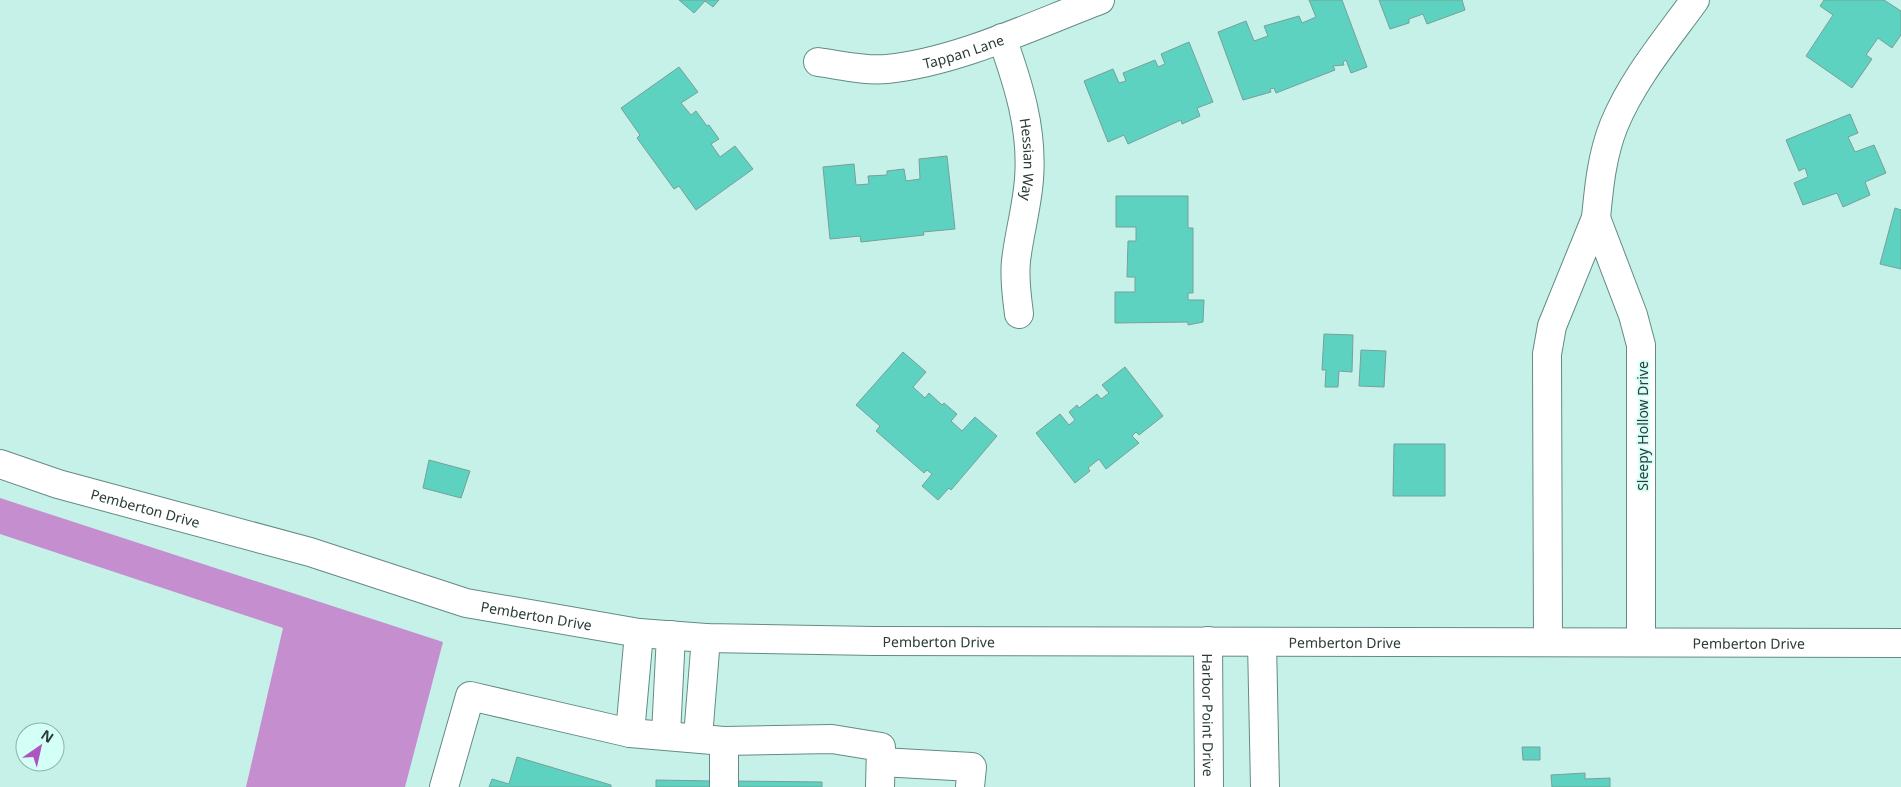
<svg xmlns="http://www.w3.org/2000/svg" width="1901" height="787" viewBox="0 0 1901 787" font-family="'Noto Sans',sans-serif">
<rect width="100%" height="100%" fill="#c6f1e9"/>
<path fill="#c48ecf" d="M0,498L443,642L405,787H246L283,628L0,534Z"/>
<path fill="#5dd2c1" stroke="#77a099" d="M679,0H719L713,7L705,1L694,13Z
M1309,0H1342L1367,67L1351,73L1346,60L1343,62L1344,65L1333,66L1335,70L1276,93L1274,88L1270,89L1271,92L1243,100L1218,32L1246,21L1254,41L1268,36L1264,26L1299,16L1302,23L1316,17Z
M1379,0H1462L1465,10L1427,24L1423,14L1409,19V23L1390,29Z
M1824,0H1884L1901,11V35L1892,48L1878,38L1866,55L1872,59L1852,88L1806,56L1833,15L1820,6Z
M1189,42L1213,102L1197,108L1200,116L1182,124L1181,120L1128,144L1124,135L1108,142L1084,81L1113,69L1119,83L1126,81L1123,73L1155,60L1158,67L1165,64L1161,54Z
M679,67L698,92L681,103L691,115L696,111L707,126L709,125L719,139L711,144L720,157L735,146L753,169L696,210L679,186L674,189L637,138L640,135L621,108Z
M1850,114L1858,133L1848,137L1855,152L1874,145L1886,173L1865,182L1870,195L1843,207L1837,193L1803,205L1794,183L1808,177L1805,168L1799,171L1786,140Z
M947,156L955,229L923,232L924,235L861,242L860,236L830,239L823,167L854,164L856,185L869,184L868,176L887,175V171L904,169L906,181L920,179L919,159Z
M1116,196H1188V228H1193V293H1188V300H1204L1203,322L1188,325V322L1115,323V292H1135V277H1127L1128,241H1136V227H1116Z
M1895,208L1901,210V269L1880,264Z
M1324,334L1353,335L1352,372L1339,371L1338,387H1325L1326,370H1322Z
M1361,350L1386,351L1384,387L1359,386Z
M903,352L926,372L913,387L925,398L929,393L942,405L944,403L957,414L951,421L962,431L975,417L997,436L951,490L949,488L938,500L922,486L932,474L927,470L924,473L876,431L880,426L856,405Z
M1125,367L1163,416L1139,435L1136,432L1132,436L1139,443L1106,469L1099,459L1088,468L1090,471L1075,483L1036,433L1060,414L1069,425L1075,420L1069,412L1077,405L1079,408L1097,394L1101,399L1109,393L1102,385Z
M1394,444H1445V496H1393Z
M429,460L470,471L461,498L423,488Z
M1522,747H1540V760H1523Z
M517,757L611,785V787H489L492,779L509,784Z
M1585,773V779L1610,778V787H1552L1551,775Z
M656,780L713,781V787H656Z
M732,781L822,782V787H732Z"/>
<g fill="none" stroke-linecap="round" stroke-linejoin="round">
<g stroke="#638b84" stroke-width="30">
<g id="minor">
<path id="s1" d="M1002,38C1018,83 1033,129 1029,179C1027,207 1019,234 1016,261C1014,279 1017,297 1019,314"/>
<path id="s2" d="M818,62C840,65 864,71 887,69C957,62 1034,25 1100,0"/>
<path d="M1596,218C1599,186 1602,155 1614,125C1633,79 1666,40 1695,0"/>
<path id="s3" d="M0,464L58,484L310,552L466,603L639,633L706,638L874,641L1901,643"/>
<path id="s4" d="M1208,641L1209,787"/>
<path d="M1548,641L1547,354L1552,326L1596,218L1633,315L1641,345V642"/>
<path d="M1262,642L1265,787"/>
<path d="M630,733L639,633"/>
<path d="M666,734L671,635"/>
<path d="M698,737L706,638"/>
<path d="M724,741V787"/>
<path d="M881,762L972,767L970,787"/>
<path d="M444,787L470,696L630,733L724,741L832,739L881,747L880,787"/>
</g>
</g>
<use href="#minor" stroke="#fff" stroke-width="28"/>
</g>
<g text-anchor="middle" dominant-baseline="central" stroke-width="4" stroke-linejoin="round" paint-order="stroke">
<g font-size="14" fill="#2a3b38" stroke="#d3fff6">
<text stroke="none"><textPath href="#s2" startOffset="148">Tappan Lane</textPath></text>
<text stroke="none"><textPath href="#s1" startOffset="125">Hessian Way</textPath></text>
<text transform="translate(1642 426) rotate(-90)">Sleepy Hollow Drive</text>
<text stroke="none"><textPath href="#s3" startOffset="152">Pemberton Drive</textPath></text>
<text stroke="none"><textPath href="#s3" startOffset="558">Pemberton Drive</textPath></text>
<text stroke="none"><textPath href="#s3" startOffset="962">Pemberton Drive</textPath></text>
<text stroke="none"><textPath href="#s3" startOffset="1368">Pemberton Drive</textPath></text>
<text stroke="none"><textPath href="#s3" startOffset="1772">Pemberton Drive</textPath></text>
<text stroke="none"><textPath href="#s4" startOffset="74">Harbor Point Drive</textPath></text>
</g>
</g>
<g transform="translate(40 747) rotate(34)"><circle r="24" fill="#d3fff6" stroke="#8fb1aa"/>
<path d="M0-4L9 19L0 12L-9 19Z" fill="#ad54c0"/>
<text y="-8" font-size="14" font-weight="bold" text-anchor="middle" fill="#2a3b38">N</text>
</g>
</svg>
